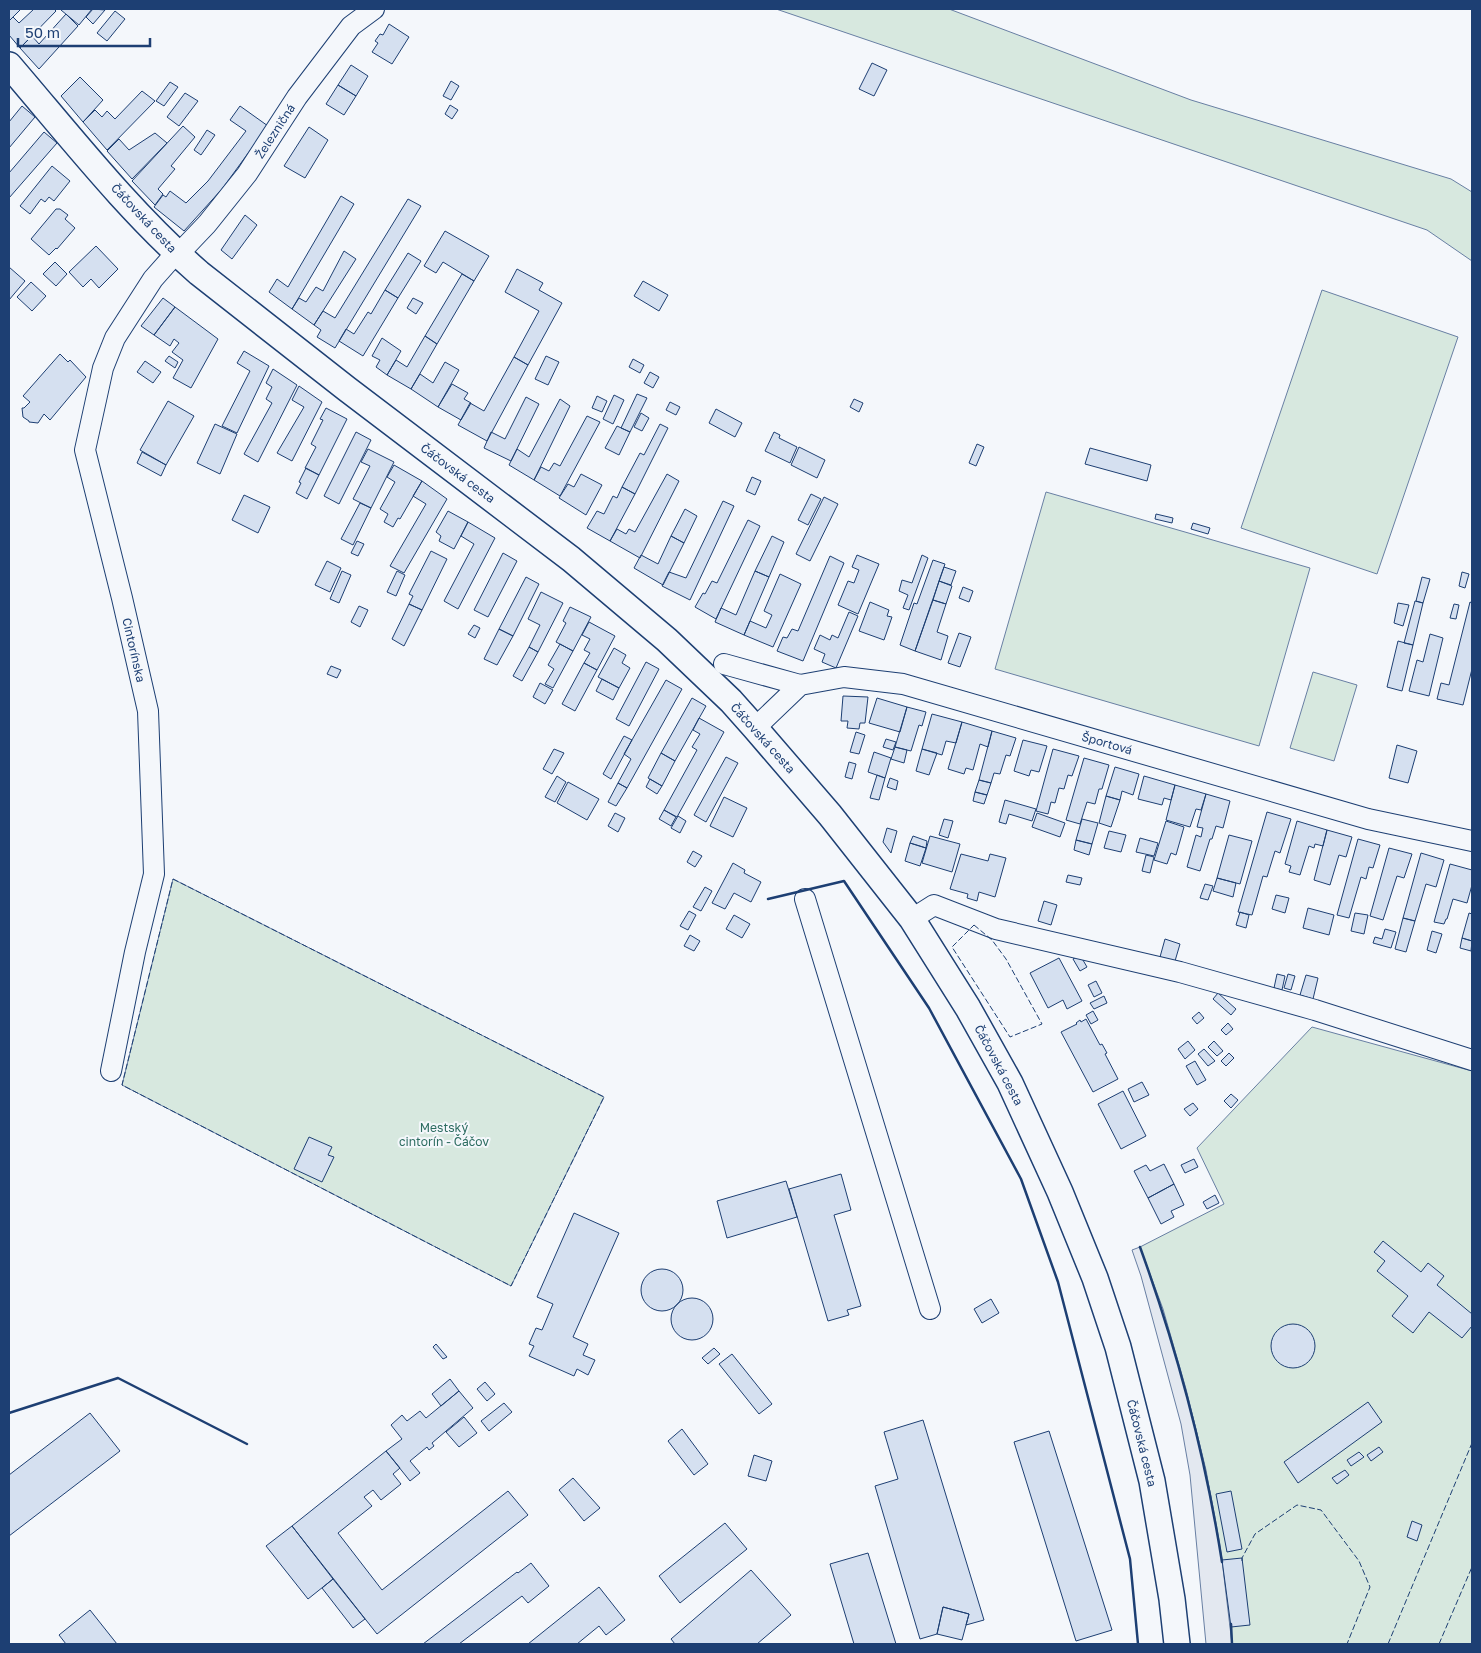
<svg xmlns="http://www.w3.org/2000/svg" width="1481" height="1653" viewBox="0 0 1481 1653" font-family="'Golos Text',sans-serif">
<rect width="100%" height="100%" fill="#f4f7fb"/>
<path fill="#d7e8df" stroke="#687fa3" d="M776,9H949L1191,100L1451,179L1472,192V261L1427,230Z
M1322,290L1458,337L1377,574L1241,528Z
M1046,492L1310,568L1259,746L995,669Z
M1313,672L1357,685L1334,761L1290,748Z
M173,879L604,1097L511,1286L122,1085Z
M1312,1027L1472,1071V1644H1232C1221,1509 1186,1374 1140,1247L1224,1204L1197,1148Z"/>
<path fill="#e3e8f0" stroke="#687fa3" d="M1140,1247L1163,1309L1186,1389L1206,1470L1222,1560L1232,1644H1206L1190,1475L1181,1424L1141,1276L1132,1250Z"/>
<path fill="#d5e0f0" stroke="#1d3f73" d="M9,9H21L9,21Z
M34,9H54L56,11L20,48L9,35V21L13,17L19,23Z
M63,9H92L79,25L61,10Z
M93,9L105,10L93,24L86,17Z
M115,11L125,19L107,41L97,33Z
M66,14L78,26L39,69L20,48L32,36L39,44Z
M389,24L409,37L392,64L372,52L378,43L375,41L380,34L383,35Z
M872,63L887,70L874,96L859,89Z
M351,65L368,76L356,96L338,85Z
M80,77L103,100L83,122L61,96Z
M451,81L459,86L451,100L443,96Z
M170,82L178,87L164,106L156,101Z
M338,85L356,96L344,115L326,104Z
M142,91L155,101L107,150L83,122L95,110L102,117L107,111L115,119Z
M185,93L198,101L179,126L167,117Z
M450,105L458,110L452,119L445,114Z
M22,106L35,117L9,148V122Z
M240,106L268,126L222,189L184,231L154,207L163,195L166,197L170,191L186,203L208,181L246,131L230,120Z
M183,126L195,137L171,166L175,169L158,189L163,194L155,205L132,181Z
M309,127L328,140L305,178L284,166Z
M207,130L215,135L201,155L194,150Z
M44,132L57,143L9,198V173Z
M155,133L167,143L132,179L107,151L119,139L129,150Z
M52,166L70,181L54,201L49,197L45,202L41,199L30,214L20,206Z
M341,196L354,204L292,309L269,292L277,279L288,287Z
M408,199L421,206L335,348L317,337L321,330L314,325L323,311L335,318Z
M56,209H60L68,215L65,219L75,228L57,249L56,248L49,255L31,239Z
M245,215L257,225L232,259L221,250Z
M445,231L489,256L474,281L443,262L436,273L424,266Z
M96,246L118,269L99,288L91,279L83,287L69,272Z
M344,251L356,259L314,325L292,309L299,298L306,302L316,287L323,291Z
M408,253L421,261L398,298L385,290Z
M55,262L67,274L56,286L43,274Z
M9,267L25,281L9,300Z
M517,269L543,283L539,290L562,303L528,365L514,357L539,311L505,292Z
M462,274L474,281L437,344L425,336Z
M643,281L668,295L659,311L634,296Z
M31,282L46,296L32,311L17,297Z
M385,290L398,298L363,356L339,341L346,329L354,334L368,312L371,314Z
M163,298L175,307L154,335L141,326Z
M413,298L423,303L416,314L407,308Z
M175,307L218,339L191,388L173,378L183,360L172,352L179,343L174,339L170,346L154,335Z
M425,336L437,344L411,389L387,375L396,360L407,367Z
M382,338L401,351L387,375L376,367L380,360L372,356Z
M244,351L269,366L237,433L222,426L250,371L237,363Z
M60,354L68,362L70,360L86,377L50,420L44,414L38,423L29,422V421L23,417L22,408H24L30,402L23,396Z
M169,356L178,362L175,368L165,361Z
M546,356L559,362L548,385L535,379Z
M514,357L528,365L487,441L458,425L470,403L484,411Z
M633,359L644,365L640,373L629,367Z
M145,361L161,372L153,383L137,372Z
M445,362L459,370L438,407L411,389L420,374L433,383Z
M273,369L297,385L258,462L244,454L272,403L266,399L272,387L266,383Z
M650,372L659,377L653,388L644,383Z
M452,384L468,393L464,399L471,403L461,420L438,407Z
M299,386L322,402L292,461L277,453L304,407L292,400Z
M637,394L647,398L630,432L621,428Z
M614,395L624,400L613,424L603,419Z
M597,396L607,401L602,412L592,408Z
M526,397L539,404L511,461L484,448L491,432L505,439Z
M560,399L570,406L534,480L509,465L517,449L529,457Z
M854,399L863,403L859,412L850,407Z
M168,401L194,416L166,465L140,450Z
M670,402L680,407L676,415L666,410Z
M326,408L347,419L319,475L305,468L316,447L311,444L323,420L320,419Z
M716,409L742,423L735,437L709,423Z
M641,413L649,418L642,431L634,427Z
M587,416L600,422L560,496L534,480L541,467L549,471L554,463L560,466Z
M215,424L237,434L220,474L197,463Z
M660,424L668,428L635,494L622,487L640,453L644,455Z
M617,426L630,432L619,455L605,448Z
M356,432L371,440L339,504L324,496Z
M774,432L780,435L779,438L797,447L790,463L765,451Z
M977,444L984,447L976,466L969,463Z
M799,447L825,460L817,478L791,465Z
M1090,448L1151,465L1147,481L1085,464Z
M368,449L394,462L371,508L353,499L370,466L361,462Z
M142,452L166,465L161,476L137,463Z
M394,465L422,481L400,519L398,518L393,527L384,522L388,514L380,509L395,482L387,477Z
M306,468L319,475L307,499L296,493L301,483L299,482Z
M581,474L602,485L586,515L559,498L568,484L574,487Z
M667,474L679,481L640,558L610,541L617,529L626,534L629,529L635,532Z
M752,477L761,481L755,495L746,491Z
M422,481L447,499L404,573L390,566L426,504L413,496Z
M622,487L635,494L610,541L587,528L597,511L604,514L613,496L617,498Z
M811,494L821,499L808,525L798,520Z
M244,495L270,507L258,533L232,520Z
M824,497L838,504L810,561L796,554Z
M723,501L734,506L690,600L662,586L669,572L686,578Z
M360,503L371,508L353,545L341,539Z
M685,509L697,516L684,543L671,536Z
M448,511L468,522L454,549L439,541L441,536L436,532Z
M1156,514L1173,518L1172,523L1155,519Z
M748,520L760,526L716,619L695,607L703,593L705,594L712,581L717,583Z
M468,522L495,538L458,609L444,601L474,544L461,536Z
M1193,523L1210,528L1208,534L1191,529Z
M671,536L684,543L663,585L634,568L641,555L658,564Z
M772,536L784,542L769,577L755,571Z
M357,541L364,544L358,556L351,553Z
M431,551L447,559L422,610L409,604L413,596L409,594Z
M503,553L517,561L488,617L474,610Z
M857,555L879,564L858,614L838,605L848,581L854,583L859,570L852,567Z
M922,555L928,558L909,610L903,608L908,595L899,591L902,580L912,583Z
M830,556L844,563L803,661L777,651L783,637L787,638L792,629L798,631Z
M933,560L945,564L915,651L900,645L914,603L917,604Z
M327,561L341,568L330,592L315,585Z
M944,567L956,571L951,585L939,581Z
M342,571L351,575L339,603L330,599Z
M397,571L405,575L396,596L387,592Z
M755,571L769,577L744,635L715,622L721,608L736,615Z
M1462,572L1469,574L1465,588L1459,586Z
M780,574L801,584L773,647L744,635L750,621L766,628L772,615L764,611Z
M526,577L539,584L513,636L499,629Z
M1422,577L1430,579L1423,603L1416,601Z
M939,581L952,586L946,604L933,600Z
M963,587L973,591L969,602L959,598Z
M541,592L563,603L538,652L529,647L540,625L528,619Z
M933,600L946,604L937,632L948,636L941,660L915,651Z
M1415,601L1423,603L1413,645L1404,643Z
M870,602L889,610L887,616L892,617L884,640L859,631Z
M1470,602L1472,603V669L1463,705L1437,699L1441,683L1449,685Z
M1398,603L1409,605L1403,626L1394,623Z
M409,604L422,610L404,646L392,639Z
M1454,604L1459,605L1456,619L1450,618Z
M359,606L368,610L360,627L351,622Z
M570,607L591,617L573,651L556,642L566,623L563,621Z
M849,612L858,616L836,668L822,662L825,654L814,649L820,635L830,640L832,635L838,638Z
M589,622L615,636L597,670L584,663L590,653L584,650L590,639L582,635Z
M474,625L480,628L475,638L468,634Z
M499,629L513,636L497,665L484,659Z
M959,633L971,637L960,667L948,663Z
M1430,634L1443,638L1429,696L1409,691L1417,660L1423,662Z
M1398,641L1413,645L1402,691L1387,687Z
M560,644L573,651L553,688L545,684L554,669L548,665Z
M529,647L538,652L522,681L513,676Z
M614,648L626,655L622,663L630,668L619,688L598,677Z
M646,662L659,669L629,726L616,719Z
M584,663L597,670L575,711L562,704Z
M331,666L341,670L337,678L327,674Z
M602,679L619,688L613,700L596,691Z
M666,680L682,689L627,788L618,783L631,759L624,754Z
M540,683L553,690L545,704L533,697Z
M843,696L868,697L865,723H860L859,729L847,728L848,721H841Z
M692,698L706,706L675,761L661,753Z
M877,698L907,707L900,732L869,723Z
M907,707L926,712L922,726L919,725L911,751L895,747Z
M932,714L962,722L956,743L946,741L942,755L922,749Z
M699,718L724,732L677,817L664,810L697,750L692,747L700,734L693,730Z
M962,722L992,731L988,747L980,744L973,770L966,768L964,774L948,769Z
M992,731L1016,738L1010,756L1006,755L1000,774L994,773L991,783L979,780Z
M856,732L865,735L859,754L850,752Z
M624,736L632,740L611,779L603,774Z
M886,739L896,742L893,750L883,747Z
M1023,740L1047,746L1039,772L1031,770L1029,776L1014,771Z
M1397,745L1417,751L1408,783L1389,778Z
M895,747L907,750L904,763L891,759Z
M554,749L564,753L552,774L543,769Z
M922,749L937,753L929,775L916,771Z
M1053,749L1079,756L1072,776L1068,775L1064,789L1059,788L1055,803L1051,802L1048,814L1036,811Z
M874,752L891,758L885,778L868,772Z
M661,753L675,761L662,786L648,778Z
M726,757L738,763L706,822L694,815Z
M1084,758L1109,765L1102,789H1099L1095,804L1087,802L1080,824L1066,820Z
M849,762L856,764L852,779L845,777Z
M1115,767L1139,774L1133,795L1122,791L1120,800L1106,796Z
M877,775L885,778L879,800L870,798Z
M557,776L566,782L555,802L545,797Z
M1144,776L1175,785L1171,800L1164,798L1162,805L1138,799Z
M890,778L898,781L896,790L887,787Z
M650,779L662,786L657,794L646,787Z
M979,780L991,783L987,795L975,792Z
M568,782L599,799L587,820L557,803Z
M618,783L627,788L616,806L608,802Z
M1175,785L1206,794L1201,810L1196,809L1190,827L1166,820Z
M975,792L987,795L984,804L973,801Z
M1206,794L1230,801L1223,828L1216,826L1212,839H1210L1200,871L1187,867L1196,835L1201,837L1203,828L1197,827Z
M1106,796L1120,800L1111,827L1099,823Z
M724,797L747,808L733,837L710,826Z
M1005,800L1036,809L1032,821L1009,814L1006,824L999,822Z
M664,810L676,817L671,826L659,819Z
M1267,812L1291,819L1280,853L1275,851L1267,877L1263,876L1252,915L1238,912Z
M615,813L625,818L618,832L608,826Z
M1037,813L1065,823L1060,837L1032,827Z
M678,816L686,821L680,833L671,828Z
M944,819L953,821L948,838L939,835Z
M1082,819L1098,823L1092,844L1076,840Z
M1166,821L1184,827L1176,855L1171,853L1167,864L1154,860Z
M1297,821L1327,830L1323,846L1315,844L1314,848L1309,846L1300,875L1289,872L1291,866L1285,864Z
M887,828L897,831L891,853L883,842Z
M1327,830L1352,837L1346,857L1339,855L1330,885L1314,880Z
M1109,831L1126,835L1121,852L1104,848Z
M1229,835L1252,841L1240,884L1217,878Z
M913,836L927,841L926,848L910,843Z
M930,836L960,844L952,872L922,863Z
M1140,838L1158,843L1154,856L1136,852Z
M1358,839L1380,845L1373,868L1369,867L1366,879L1361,877L1349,918L1337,915Z
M1076,840L1092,844L1089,855L1074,850Z
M910,843L926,848L920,866L905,861Z
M1389,848L1412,854L1404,878L1397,876L1383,920L1370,916Z
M693,851L702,856L695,867L687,862Z
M1421,853L1444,860L1436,887L1426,884L1415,921L1403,918Z
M961,854L988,861L990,854L1006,858L995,897L979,892L977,901L967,898L968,894L950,889Z
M1146,855L1154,857L1150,873L1142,871Z
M733,863L745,870L744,873L761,882L751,902L734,893L725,909L712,903Z
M1450,864L1472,870V885L1467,903L1453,899L1447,919H1446L1444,924L1434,922Z
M1068,875L1082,878L1080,885L1066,882Z
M1217,878L1236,883L1233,897L1213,891Z
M1205,884L1213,886L1208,900L1200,898Z
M705,887L712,891L701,911L693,907Z
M1276,895L1289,898L1285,913L1272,909Z
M1044,901L1057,905L1051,925L1038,921Z
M1308,908L1334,915L1329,935L1303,928Z
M689,911L696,915L688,930L680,926Z
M1240,912L1249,915L1246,928L1236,925Z
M1355,913L1368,915L1364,934L1351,931Z
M1469,913L1472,914V941L1462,938Z
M734,915L750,924L742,938L726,929Z
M1403,918L1415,921L1406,952L1395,949Z
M1385,929L1396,932L1391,948L1373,943L1375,937L1382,939Z
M1432,931L1442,934L1436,953L1427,950Z
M690,935L700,941L694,951L684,946Z
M1462,938L1472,941L1471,951L1460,948Z
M1165,939L1180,944L1175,961L1160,957Z
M1080,955L1087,967L1080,971L1073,959Z
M1059,958L1082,1001L1067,1009L1063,1000L1048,1008L1030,973Z
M1277,974L1285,976L1282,990L1274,988Z
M1288,974L1295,976L1291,990L1284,988Z
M1306,975L1318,978L1313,999L1300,995Z
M1096,981L1102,993L1094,997L1088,985Z
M1218,993L1236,1009L1231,1015L1213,999Z
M1104,996L1107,1003L1094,1009L1090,1003Z
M1093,1011L1098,1020L1091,1024L1086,1015Z
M1199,1012L1204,1018L1197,1024L1192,1018Z
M1086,1019L1100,1045L1102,1044L1107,1053L1105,1054L1118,1079L1093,1092L1061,1032L1077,1024L1076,1023L1080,1020L1081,1022Z
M1228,1023L1233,1029L1226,1035L1221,1030Z
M1188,1041L1195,1050L1185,1059L1178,1049Z
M1214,1041L1223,1051L1217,1056L1208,1047Z
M1204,1049L1215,1061L1208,1066L1198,1054Z
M1229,1053L1234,1058L1226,1066L1221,1061Z
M1195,1061L1206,1080L1197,1085L1186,1066Z
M1142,1082L1149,1095L1134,1102L1128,1089Z
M1123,1091L1146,1136L1121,1149L1098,1104Z
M1231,1094L1238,1100L1231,1108L1224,1101Z
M1193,1103L1198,1109L1190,1116L1184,1109Z
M309,1137L332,1147L328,1155L334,1157L322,1182L294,1169Z
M1194,1159L1198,1167L1185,1173L1181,1165Z
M1164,1164L1174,1184L1148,1198L1134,1171L1146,1165L1150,1171Z
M841,1174L851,1210L834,1215L861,1306L847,1310L849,1315L828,1321L789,1189Z
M786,1181L797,1217L727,1238L717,1201Z
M1174,1184L1184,1205L1171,1211L1174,1217L1161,1224L1148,1198Z
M1215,1195L1219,1203L1207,1209L1203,1202Z
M574,1213L619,1233L573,1337L588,1344L583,1355L595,1360L588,1375L577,1369L574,1376L529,1356L534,1346L529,1344L536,1328L542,1330L553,1304L537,1297Z
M1383,1241L1421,1272L1428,1263L1444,1276L1437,1285L1472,1314V1326L1462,1338L1429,1312L1413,1333L1392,1316L1408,1296L1377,1271L1385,1261L1374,1252Z
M641 1290a21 21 0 1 1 42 0a21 21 0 1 1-42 0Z
M671 1319a21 21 0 1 1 42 0a21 21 0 1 1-42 0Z
M991,1299L999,1313L982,1323L974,1309Z
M1271 1346a22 22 0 1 1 44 0a22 22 0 1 1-44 0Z
M436,1344L447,1357L443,1359L433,1347Z
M714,1348L720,1354L708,1364L702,1358Z
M732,1354L772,1404L759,1414L719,1364Z
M450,1379L459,1391L441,1406L432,1394Z
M485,1382L495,1394L487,1401L477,1389Z
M459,1391L473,1408L432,1443L434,1446L429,1450L427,1447L410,1461L420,1473L410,1481L386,1451L402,1439L391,1425L402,1415L407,1421L420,1411L426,1418Z
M1368,1402L1382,1422L1298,1483L1284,1462Z
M504,1403L512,1412L489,1431L481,1421Z
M90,1413L120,1451L9,1536V1475Z
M464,1417L477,1433L459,1447L446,1432Z
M923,1420L984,1620L966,1625L969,1614L943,1607L937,1634L920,1639L875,1486L898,1479L884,1432Z
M682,1429L708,1464L694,1475L668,1441Z
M1049,1431L1112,1630L1076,1641L1014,1442Z
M1379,1447L1383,1452L1371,1461L1367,1455Z
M386,1451L400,1468L393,1474L401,1484L381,1500L373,1490L364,1497L372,1506L338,1533L382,1590L508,1491L528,1515L377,1634L292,1526Z
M1359,1452L1364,1457L1351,1466L1347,1460Z
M754,1455L772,1461L766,1481L748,1476Z
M1345,1470L1349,1475L1337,1484L1332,1478Z
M573,1478L600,1508L584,1521L559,1490Z
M1231,1491L1242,1549L1227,1552L1216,1494Z
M1412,1521L1422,1525L1417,1541L1407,1537Z
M725,1523L747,1549L680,1603L659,1576Z
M292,1526L333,1579L308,1599L266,1546Z
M868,1553L896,1644H854L830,1564Z
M1242,1558L1250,1625L1231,1627L1222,1560Z
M531,1563L549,1586L528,1603L522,1596L459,1644H423L517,1572L518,1573Z
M751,1570L791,1615L757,1644H675L671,1639Z
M333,1579L365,1619L353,1628L322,1588Z
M599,1587L625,1620L606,1635L599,1626L577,1644H528Z
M943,1607L969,1614L962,1640L937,1634Z
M90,1610L117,1644H66L59,1635Z"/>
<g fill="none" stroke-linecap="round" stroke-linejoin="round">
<g stroke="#1d3f73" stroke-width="22">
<path id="minor" d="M724,664L800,685
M755,728L800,685L844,677L903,684L1368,819L1472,841
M805,899L930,1309
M912,919L934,905L996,929L1180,972L1315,1010L1472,1060
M111,1071L135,952L154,874L148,711L122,598L85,450L103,368L115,338L153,279L176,253L187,245L207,224L247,174L297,97L351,26L374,9"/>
</g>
<g stroke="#1d3f73" stroke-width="28">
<path id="major" d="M9,65C70,136 128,211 199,273L347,389L571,559L667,640L731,701L755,728L830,815L912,919L968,1008L1010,1083L1060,1192L1095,1278L1118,1347L1152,1481L1172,1599L1177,1644"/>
</g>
<use href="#minor" stroke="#f4f7fb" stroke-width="20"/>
<use href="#major" stroke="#f4f7fb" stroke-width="25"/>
<path stroke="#1d3f73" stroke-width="1" stroke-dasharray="6 2.5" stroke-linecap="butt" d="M173,879L604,1097L511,1286L122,1085Z
M974,925L992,940L1006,959L1042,1024L1010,1037L952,947Z
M1242,1561V1558L1255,1534L1297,1505L1321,1510L1359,1561L1370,1587L1347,1644
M1388,1644L1472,1443
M1439,1644L1472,1567"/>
<path stroke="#1d3f73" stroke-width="2.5" d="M768,899L844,881L929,1008L1021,1179L1058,1282L1130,1559L1138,1644
M1140,1247C1177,1349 1205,1455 1222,1562
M9,1413L118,1378L247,1444
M1231,1624L1232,1644"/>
</g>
<g text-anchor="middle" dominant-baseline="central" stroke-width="4" stroke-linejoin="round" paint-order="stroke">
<g font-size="12" fill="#1d3f73" stroke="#f4f7fb">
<text transform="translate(275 131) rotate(-57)">Železničná</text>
<text transform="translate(144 218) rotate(47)">Čáčovská cesta</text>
<text transform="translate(458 473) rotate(37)">Čáčovská cesta</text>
<text transform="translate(134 650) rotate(77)">Cintorínska</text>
<text transform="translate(763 738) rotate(48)">Čáčovská cesta</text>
<text transform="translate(1107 743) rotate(16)">Športová</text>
<text transform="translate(999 1065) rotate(62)">Čáčovská cesta</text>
<text transform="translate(1142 1443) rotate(76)">Čáčovská cesta</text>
</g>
<g font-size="12" fill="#2c6c60" stroke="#f4f7fb">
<text x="444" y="1127">Mestský<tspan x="444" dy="14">cintorín - Čáčov</tspan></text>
</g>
</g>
<rect width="1481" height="1653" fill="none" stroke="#1d3f73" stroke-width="20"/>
<path d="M18 38v8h132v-8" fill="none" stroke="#1d3f73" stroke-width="2.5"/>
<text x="25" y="38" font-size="15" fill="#1d3f73" stroke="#f4f7fb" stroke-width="4" paint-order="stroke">50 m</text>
</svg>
